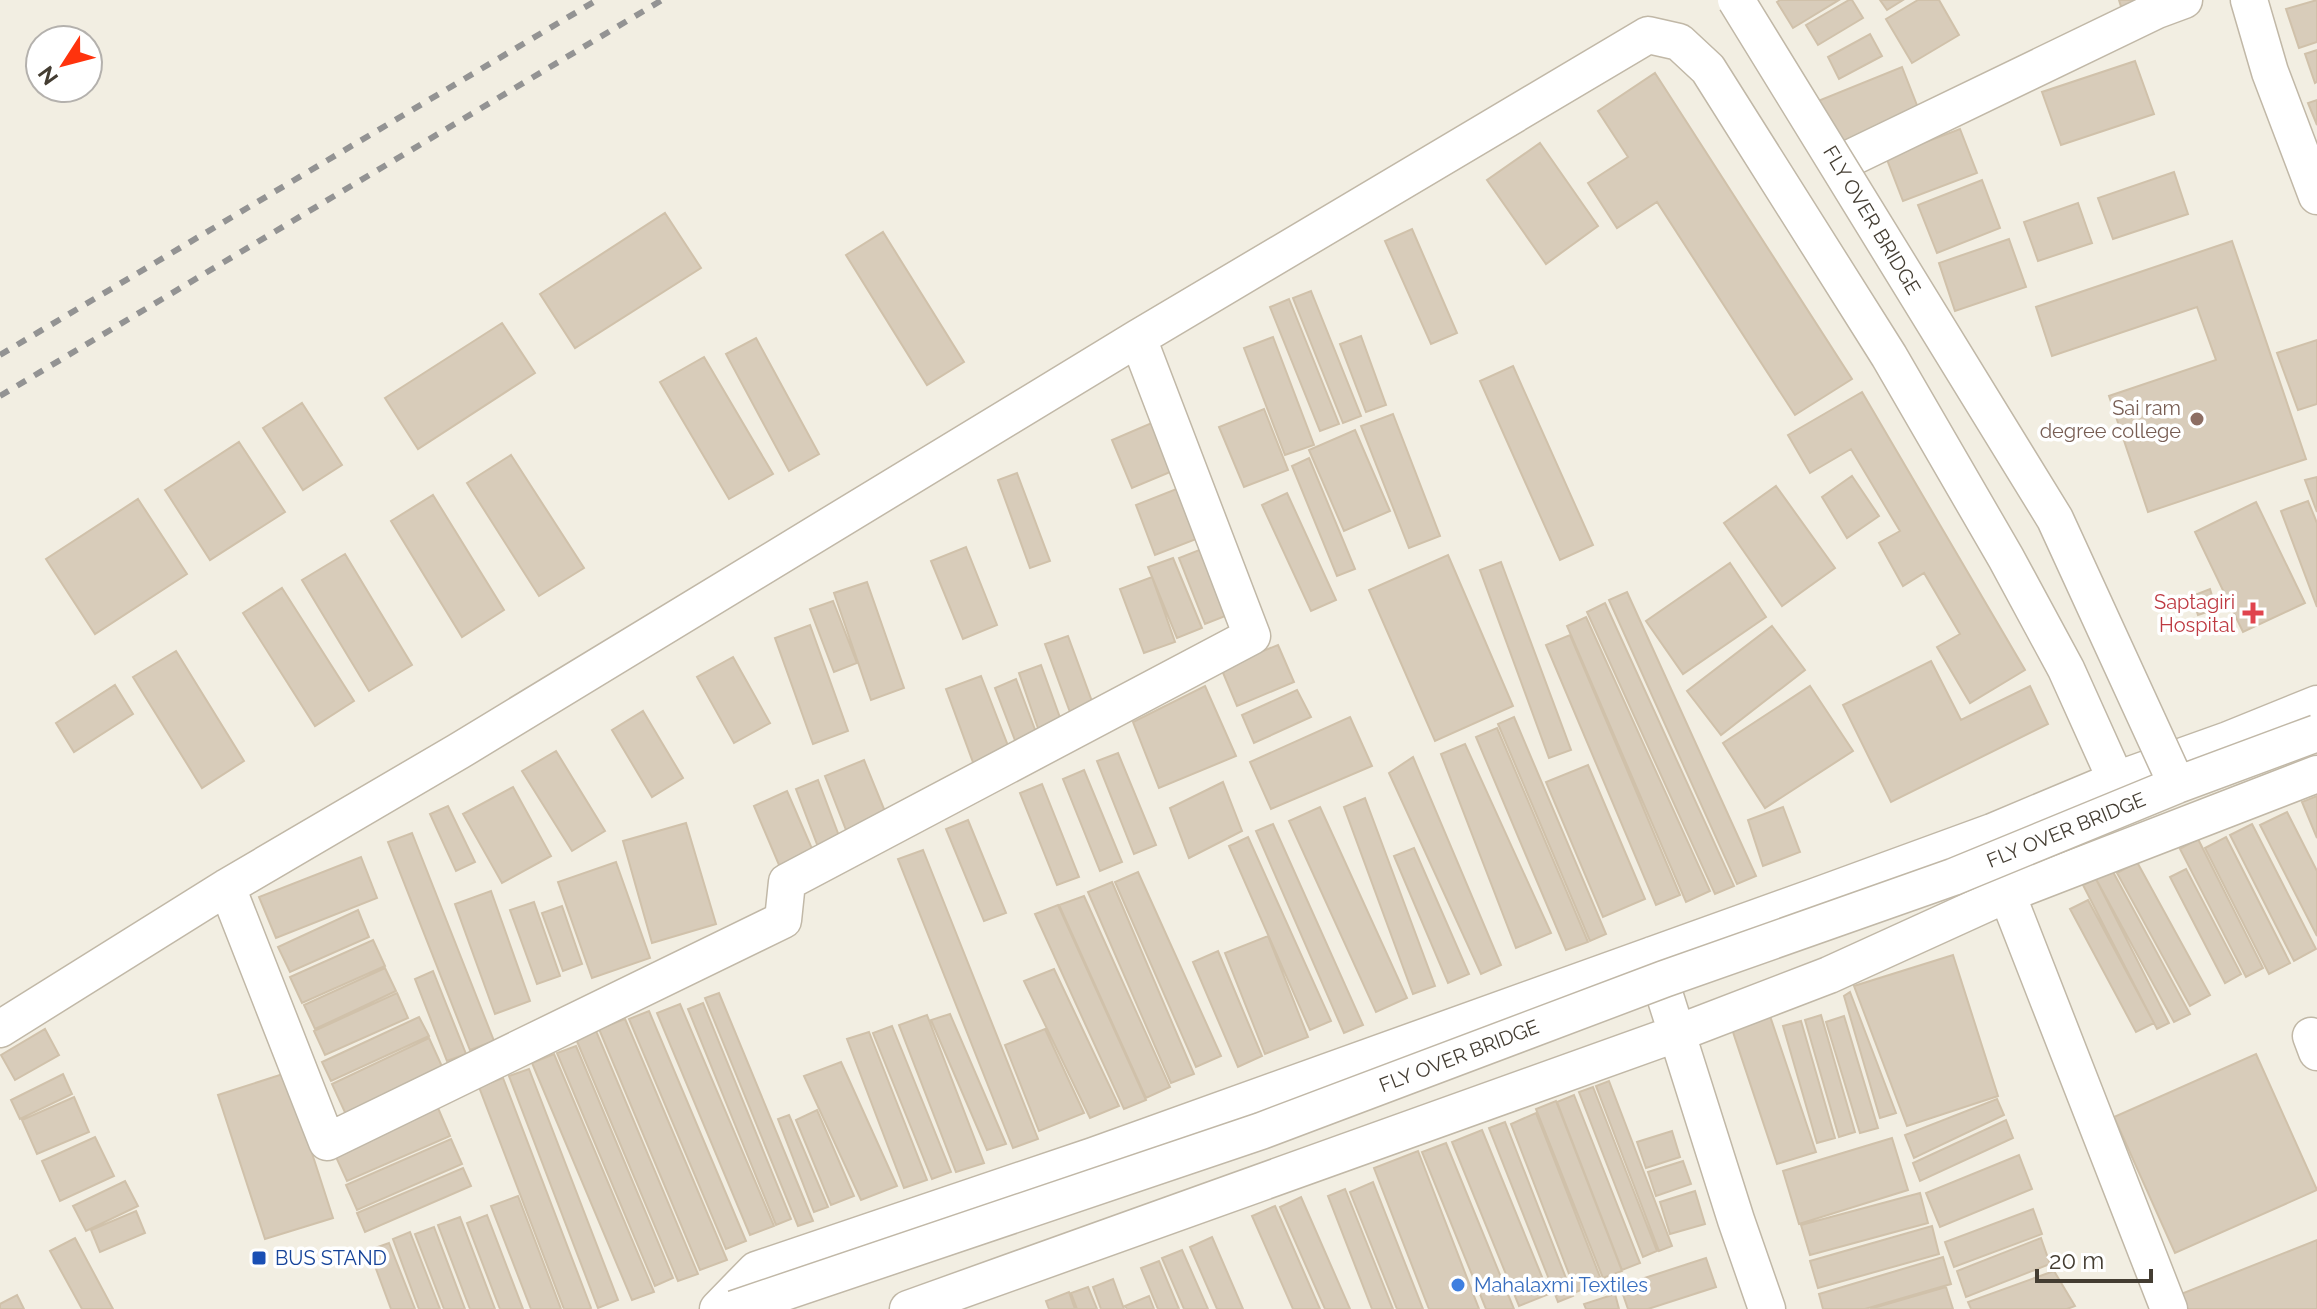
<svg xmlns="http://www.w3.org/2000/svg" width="2317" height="1309" viewBox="0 0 2317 1309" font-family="Raleway,sans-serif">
<rect width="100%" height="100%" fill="#f2eee2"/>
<path fill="#d8ccba" stroke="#d0c1aa" stroke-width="2" d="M1780,0H1839L1793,28L1777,2Z
M1849,0H1852L1863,18L1818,45L1806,25Z
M1880,0H1903L1887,10Z
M1918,0H1939L1959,35L1912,63L1886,19Z
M2119,0H2164L2123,13Z
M2317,0V42L2299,48L2286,9Z
M1870,34L1882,56L1839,79L1828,57Z
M2317,50V82L2315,83L2305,54Z
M2135,61L2154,114L2061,145L2042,92Z
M1902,67L1920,113L1837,147L1818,101Z
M1655,73L1852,379L1795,415L1657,202L1617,228L1588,183L1628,157L1598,111Z
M2317,100V125L2308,103Z
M1960,129L1977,173L1903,201L1886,157Z
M1540,143L1598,226L1546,264L1487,180Z
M2174,172L2188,214L2113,239L2098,198Z
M1982,180L2000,228L1937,253L1918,205Z
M2078,203L2092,243L2038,261L2024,222Z
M665,213L701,268L575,348L540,294Z
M1412,229L1457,333L1431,344L1385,241Z
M883,232L964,362L927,385L846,255Z
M2009,239L2026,287L1955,311L1939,263Z
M2232,241L2306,459L2148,512L2109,396L2216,360L2197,307L2052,356L2036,307Z
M1311,291L1361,416L1343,423L1293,298Z
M1289,299L1339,424L1320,431L1270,307Z
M502,323L535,373L418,449L385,398Z
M1361,336L1386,405L1366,412L1340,344Z
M1273,337L1314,445L1285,455L1244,348Z
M756,338L819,454L789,471L726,354Z
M2317,340V404L2298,410L2277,353Z
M704,357L773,474L729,499L660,382Z
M1513,366L1593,545L1560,560L1480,381Z
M1862,392L2025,670L1970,703L1937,647L1960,634L1924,573L1903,586L1879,543L1900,531L1851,449L1810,473L1788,435Z
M302,403L342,465L303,490L263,428Z
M1264,409L1288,470L1244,487L1219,427Z
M1393,414L1440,536L1409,548L1361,426Z
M1154,422L1175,470L1132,488L1112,440Z
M1355,430L1390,511L1344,531L1309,450Z
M239,442L285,512L210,560L165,490Z
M511,455L584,568L539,596L467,483Z
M1309,458L1355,569L1337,576L1292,466Z
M1017,473L1050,561L1030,568L998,480Z
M1852,476L1879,516L1847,538L1822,497Z
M2317,477V512L2305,480Z
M1184,486L1204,536L1155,555L1136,505Z
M1776,486L1835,568L1782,606L1724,523Z
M1287,493L1336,600L1311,611L1262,505Z
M433,495L504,610L462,637L391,521Z
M138,499L187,574L95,634L46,559Z
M2308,501L2317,523V607L2281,511Z
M2256,502L2305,603L2243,632L2195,532Z
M966,547L997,625L963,639L931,561Z
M1207,547L1233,613L1205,624L1179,558Z
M345,554L412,665L369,691L302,580Z
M1448,555L1513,706L1435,741L1369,590Z
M1173,558L1202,628L1177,638L1148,567Z
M1501,562L1571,750L1549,758L1480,570Z
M1730,563L1766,617L1683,674L1646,621Z
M1152,577L1175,642L1144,653L1120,589Z
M867,582L904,688L871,700L834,593Z
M282,588L354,701L315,726L243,613Z
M2210,589L2216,609L2198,615L2192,596Z
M1627,592L1756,876L1737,884L1609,600Z
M833,601L857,663L834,672L810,609Z
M1605,603L1734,886L1715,894L1587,612Z
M1586,617L1710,891L1686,902L1567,626Z
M810,625L848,731L813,744L775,638Z
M1772,626L1805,670L1721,735L1687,691Z
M1570,635L1680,895L1656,905L1546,645Z
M1068,636L1097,715L1074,723L1045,644Z
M1278,645L1294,682L1237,706L1221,668Z
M176,651L244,761L202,788L133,677Z
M733,657L770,723L734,743L697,677Z
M1931,661L1961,720L2030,686L2048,724L1891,802L1843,705Z
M1041,665L1063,726L1040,734L1019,673Z
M981,676L1010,751L974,765L946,689Z
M1016,679L1037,735L1016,743L995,688Z
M115,685L133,714L74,752L56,723Z
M1205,686L1236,756L1159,788L1133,722Z
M1810,686L1853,751L1765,808L1723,743Z
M1297,690L1311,717L1254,743L1242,715Z
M643,711L683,778L652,797L612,730Z
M1350,717L1372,766L1271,809L1250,762Z
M1514,717L1606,934L1590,941L1498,724Z
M1497,728L1588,942L1566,950L1476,737Z
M1465,744L1551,933L1516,948L1441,754Z
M556,751L605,831L572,851L522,771Z
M1118,753L1156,845L1134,854L1097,761Z
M1413,757L1501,965L1481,974L1389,773Z
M864,760L886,814L846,830L825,776Z
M1588,765L1645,899L1603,917L1546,782Z
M1084,770L1122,862L1100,871L1063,779Z
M818,780L842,844L820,852L796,789Z
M1223,782L1242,831L1189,858L1170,808Z
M1042,784L1079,877L1057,885L1020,793Z
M513,787L551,856L502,883L463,814Z
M787,791L816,858L782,872L754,806Z
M2317,796V838L2302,802Z
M1365,798L1435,986L1413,994L1344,807Z
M448,806L475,862L456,871L430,814Z
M1320,807L1407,998L1376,1012L1289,821Z
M1783,807L1800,852L1763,866L1748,820Z
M2287,812L2317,871V936L2260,825Z
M968,820L1006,913L984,921L946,829Z
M686,823L716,924L652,943L623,841Z
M1273,824L1363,1025L1344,1033L1256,831Z
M2252,824L2316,949L2294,961L2230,835Z
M412,833L494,1041L470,1050L388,842Z
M1248,837L1331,1021L1310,1030L1229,846Z
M2226,837L2290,963L2269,974L2205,848Z
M2198,839L2263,968L2246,977L2180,849Z
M1414,848L1469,974L1448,983L1394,856Z
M923,850L1038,1139L1013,1148L898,859Z
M361,857L377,898L276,938L259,897Z
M616,862L650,958L592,978L558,882Z
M2137,862L2210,995L2190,1006L2117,873Z
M2186,869L2241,974L2225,983L2170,877Z
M2112,870L2190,1014L2174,1022L2096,879Z
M1138,872L1221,1056L1196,1067L1115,882Z
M2096,879L2169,1023L2157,1029L2083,885Z
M1112,882L1194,1074L1171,1083L1088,892Z
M491,891L530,1001L495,1014L455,904Z
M1084,896L1170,1087L1146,1098L1059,905Z
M2088,900L2154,1023L2136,1032L2070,909Z
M534,902L560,976L537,984L510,910Z
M1058,905L1146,1100L1124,1109L1035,914Z
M562,906L582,964L563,971L542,913Z
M358,910L369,937L290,972L278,947Z
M1268,936L1308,1037L1265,1054L1225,953Z
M373,940L385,966L302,1003L290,977Z
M1218,951L1262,1056L1238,1067L1193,962Z
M1953,955L1998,1096L1907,1126L1854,986Z
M385,968L396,991L315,1029L304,1005Z
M1054,969L1119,1106L1090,1118L1024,981Z
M433,971L466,1054L447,1061L415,979Z
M1850,992L1896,1113L1880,1118L1844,996Z
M397,993L408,1018L325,1055L314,1031Z
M719,993L813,1221L798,1226L705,998Z
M703,1003L791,1219L776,1225L688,1009Z
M680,1004L774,1226L750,1235L657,1013Z
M649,1011L746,1241L726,1249L629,1019Z
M1769,1013L1816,1152L1777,1164L1731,1026Z
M950,1014L1006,1144L987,1150L931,1020Z
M927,1015L984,1163L956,1172L899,1025Z
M1821,1015L1855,1132L1839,1137L1805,1020Z
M1844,1016L1878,1128L1860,1133L1826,1022Z
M419,1017L429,1036L331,1081L322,1062Z
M625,1019L727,1260L700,1270L599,1029Z
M1801,1021L1835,1138L1817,1143L1783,1026Z
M892,1026L951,1172L932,1179L873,1033Z
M45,1029L59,1055L15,1080L1,1055Z
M1045,1029L1084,1113L1039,1131L1005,1045Z
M596,1031L698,1274L678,1281L576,1039Z
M869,1032L927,1180L904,1188L847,1039Z
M429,1038L445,1073L348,1119L332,1084Z
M576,1046L673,1278L655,1286L557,1053Z
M554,1054L654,1292L632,1300L532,1063Z
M2256,1054L2317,1190L2175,1253L2114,1117Z
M841,1062L897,1186L861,1200L804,1076Z
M529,1069L618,1300L598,1308L509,1076Z
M286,1073L333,1218L265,1239L218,1095Z
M63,1074L72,1094L20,1119L11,1100Z
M503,1078L591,1308L589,1309H564L479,1087Z
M1609,1081L1672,1246L1659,1251L1596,1086Z
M1593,1087L1657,1251L1643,1257L1579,1092Z
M1574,1095L1640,1263L1622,1270L1557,1102Z
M74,1097L89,1132L37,1154L22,1120Z
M1997,1099L2004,1115L1914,1158L1905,1135Z
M435,1101L450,1136L347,1181L331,1146Z
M1556,1101L1622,1271L1603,1278L1536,1109Z
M817,1110L854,1196L831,1205L796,1120Z
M1536,1113L1602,1282L1576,1292L1511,1124Z
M789,1115L828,1207L814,1212L778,1119Z
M2006,1120L2013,1138L1920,1181L1913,1163Z
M1505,1122L1573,1296L1558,1302L1489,1128Z
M1482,1130L1549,1294L1519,1306L1452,1142Z
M1672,1131L1680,1157L1646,1168L1637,1142Z
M95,1137L114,1176L60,1201L42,1161Z
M1892,1138L1908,1190L1799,1224L1783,1171Z
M451,1139L462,1164L357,1210L346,1185Z
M1446,1143L1514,1309H1486L1422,1152Z
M1418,1151L1479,1309H1429L1374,1168Z
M2019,1155L2032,1189L1940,1227L1926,1193Z
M1683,1161L1691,1184L1656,1196L1648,1172Z
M463,1168L471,1186L365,1232L357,1213Z
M125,1181L138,1206L86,1231L73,1206Z
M1373,1182L1423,1309H1397L1350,1192Z
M1345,1189L1393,1309H1372L1328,1196Z
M1695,1191L1705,1224L1670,1234L1660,1202Z
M1920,1193L1928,1223L1810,1255L1801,1225Z
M518,1196L561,1309H531L491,1206Z
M1301,1197L1350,1309H1325L1280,1207Z
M1275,1206L1320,1309H1293L1252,1216Z
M2033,1209L2042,1234L1954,1267L1945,1242Z
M136,1211L145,1233L100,1252L91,1230Z
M487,1215L523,1309H500L467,1223Z
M460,1217L495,1309H470L438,1225Z
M1932,1226L1939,1254L1818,1288L1810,1261Z
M434,1227L465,1309H444L415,1234Z
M410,1232L440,1309H419L393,1239Z
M1212,1237L1243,1309H1217L1190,1247Z
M75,1238L113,1309H82L50,1251Z
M2041,1238L2050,1264L1966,1297L1957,1271Z
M2317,1240V1309H2181L2176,1296Z
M389,1243L415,1309H391L369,1250Z
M1182,1250L1208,1309H1184L1162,1258Z
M1943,1257L1951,1284L1865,1309H1823L1819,1294Z
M1706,1258L1716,1287L1648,1309H1628L1620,1286Z
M1159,1261L1179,1309H1158L1141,1268Z
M2054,1271L2075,1306L2067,1309H1971L1968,1302Z
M1113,1279L1124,1309H1101L1093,1287Z
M1088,1287L1097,1309H1077L1071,1293Z
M1946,1287L1953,1309H1870Z
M1069,1292L1075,1309H1049L1046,1301Z
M1615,1294L1619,1309H1586L1584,1304Z
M17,1295L24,1309H0V1304Z
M1149,1296L1154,1309H1127L1125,1306Z"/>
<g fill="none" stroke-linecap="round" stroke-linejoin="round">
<g stroke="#c1b8a7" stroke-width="39">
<path id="street" d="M2249,0L2270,72L2317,196
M1838,164L2157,10L2184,0
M227,887L327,1142L783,920L787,882L1252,636L1138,338
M2007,894L2169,1309
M1652,955L1736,1220L1767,1309
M0,1029L227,887L459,751L1138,338L1648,35L1679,42L1708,69L1889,356L2006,558L2066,669L2116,780
M2311,1036L2317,1052
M718,1309L756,1270L1093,1156L1814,897L1992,832L2116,780L2228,740L2317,704
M908,1309L1678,1033L1829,975L2007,894L2317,774"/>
</g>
<use href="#street" stroke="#fff" stroke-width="36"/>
<path stroke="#939393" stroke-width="6" stroke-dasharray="10 10" stroke-linecap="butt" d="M0,355L597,0
M0,396L662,0"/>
<g stroke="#c1b8a7" stroke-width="39" stroke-linecap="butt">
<path id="street-bridge" d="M1736,0L2055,519L2177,785
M734,1309L1261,1131L1664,979L1953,877L2177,785L2317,733"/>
</g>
<use href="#street-bridge" stroke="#fff" stroke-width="36"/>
</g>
<circle fill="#8d6e63" stroke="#fff" stroke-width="3" cx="2197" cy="419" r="8"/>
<path fill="#e0444e" stroke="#fff" stroke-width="3" d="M2249 601h8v8h8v8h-8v8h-8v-8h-8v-8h8z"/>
<rect fill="#1a4fb4" stroke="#fff" stroke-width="3" x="251" y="1250" width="16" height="16" rx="4"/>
<circle fill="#3f7fe0" stroke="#fff" stroke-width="3" cx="1458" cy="1285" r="8"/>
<g text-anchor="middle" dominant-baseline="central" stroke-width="7" stroke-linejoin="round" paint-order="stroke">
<g font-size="20" fill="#443d32" stroke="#fff">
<text transform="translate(1872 220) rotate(59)">FLY OVER BRIDGE</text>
<text transform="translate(2066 830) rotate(-22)">FLY OVER BRIDGE</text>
<text transform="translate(1459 1056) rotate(-21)">FLY OVER BRIDGE</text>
</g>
<g font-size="20" fill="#785e54" stroke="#fff" text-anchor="end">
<text x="2181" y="408">Sai ram<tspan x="2181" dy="23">degree college</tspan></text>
</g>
<g font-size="20" fill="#be3a42" stroke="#fff" text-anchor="end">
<text x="2235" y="602">Saptagiri<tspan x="2235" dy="23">Hospital</tspan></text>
</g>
<g font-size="20" fill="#164399" stroke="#fff" text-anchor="start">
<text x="275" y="1258">BUS STAND</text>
</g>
<g font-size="20" fill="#366cbe" stroke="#fff" text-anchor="start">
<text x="1474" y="1285">Mahalaxmi Textiles</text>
</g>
</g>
<g transform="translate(64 64) rotate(234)"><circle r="38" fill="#ffffff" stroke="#b4b1ad" stroke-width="2"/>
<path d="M0-6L14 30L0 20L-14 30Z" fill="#ff330d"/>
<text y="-12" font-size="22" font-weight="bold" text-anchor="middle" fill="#443d32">N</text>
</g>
<path d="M2037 1269v12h114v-12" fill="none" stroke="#443d32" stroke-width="4"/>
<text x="2049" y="1269" font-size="24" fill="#443d32" stroke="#ffffff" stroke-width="6" paint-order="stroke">20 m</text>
</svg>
